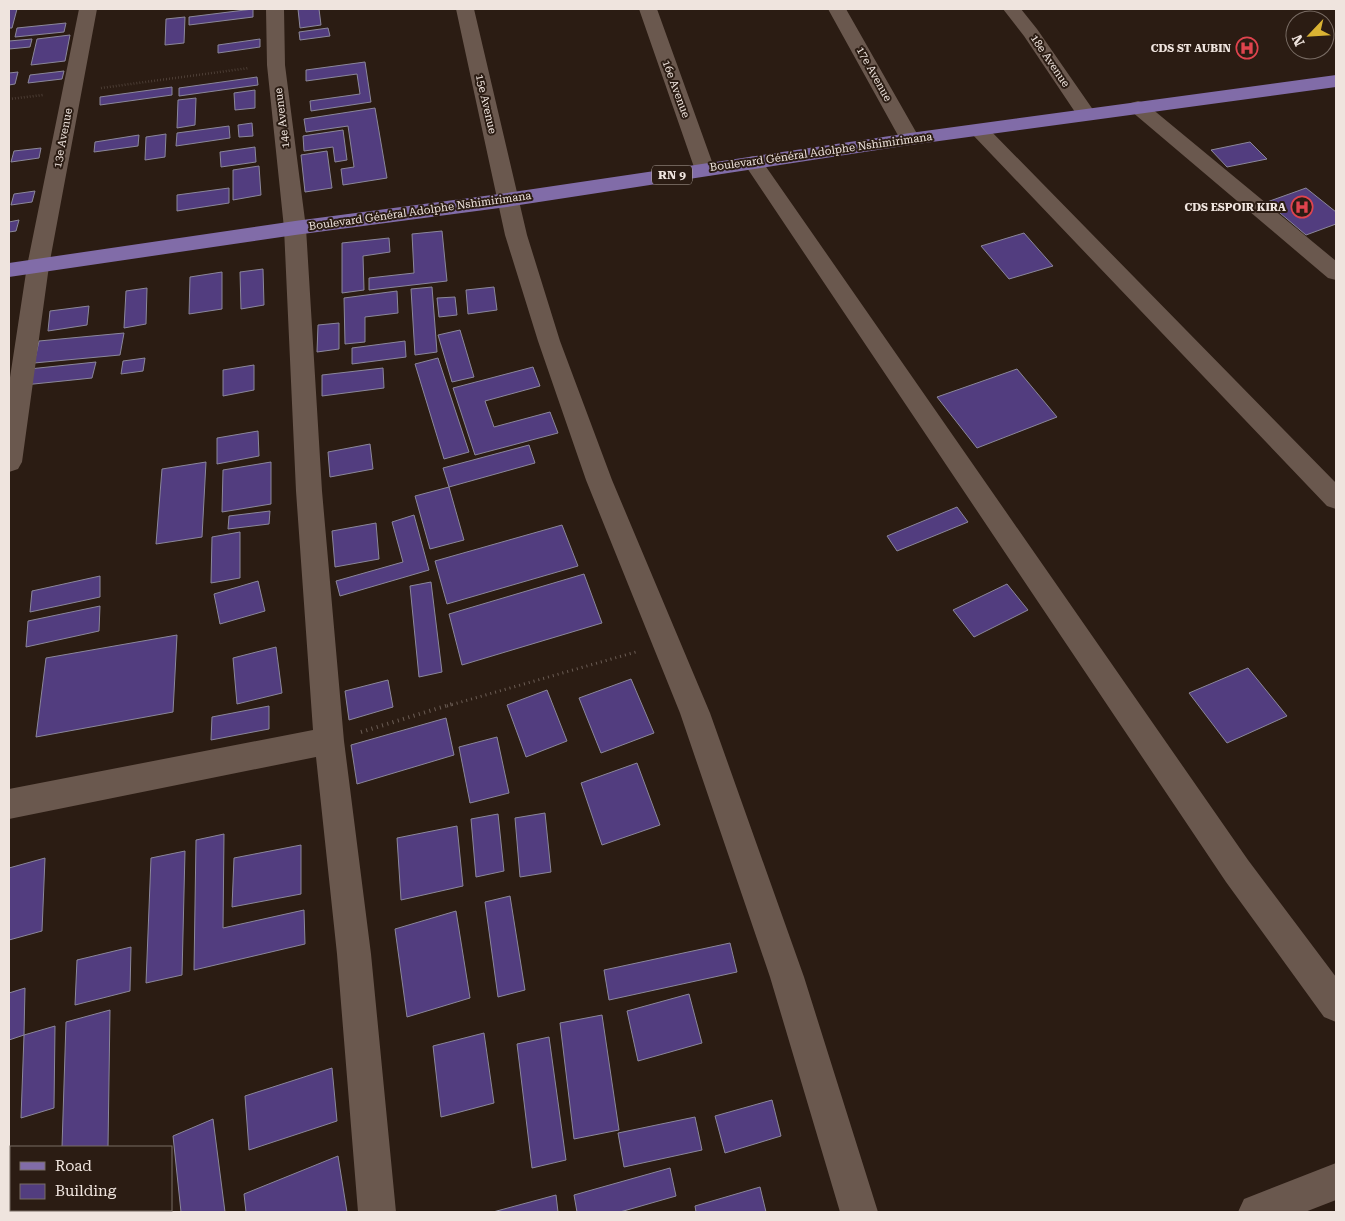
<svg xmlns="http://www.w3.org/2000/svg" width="1345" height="1221" viewBox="0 0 1345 1221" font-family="'Roboto Serif',serif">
<rect width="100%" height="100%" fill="#2b1c13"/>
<path fill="#523d7f" stroke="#8b879a" d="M9,9H17L12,28H9Z
M253,9V17L189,25V17Z
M298,9H319L321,25L300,28Z
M185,17L184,43L165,45L166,19Z
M66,23L64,32L15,37L17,28Z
M328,28L330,36L300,40L299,32Z
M70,35L65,61L31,65L37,39Z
M32,39L30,47L9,49V41Z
M260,39V47L218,53V45Z
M365,62L371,102L311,111L310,101L360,94L357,74L306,81V70Z
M64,71L62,79L28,83L30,75Z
M18,72L15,84L9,85V73Z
M257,77L258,85L179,96V88Z
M172,87V95L100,105V97Z
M255,90V108L235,110L234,93Z
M196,98L195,125L177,128L178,100Z
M375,108L387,178L343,185L341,169L354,167L348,126L306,132L304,119Z
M252,123L253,136L239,137L238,125Z
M229,126L230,138L176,146L177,133Z
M343,130L347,160L335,162L333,147L304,151L303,136Z
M166,134L165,157L145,160L146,137Z
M139,135L138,146L94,152L95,142Z
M1250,142L1267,159L1227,167L1211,150Z
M255,147L256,162L221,167L220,152Z
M41,148L39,158L11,162L14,151Z
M327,151L332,188L305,192L301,155Z
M259,166L261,195L233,200V170Z
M229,188V203L177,211V195Z
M1306,188L1336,212V224L1306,235L1267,202Z
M35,191L32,202L11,205L14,194Z
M19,220L16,231L9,232V222Z
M442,231L447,281L369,290V278L414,273L412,234Z
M1024,233L1053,266L1009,279L981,246Z
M389,238L390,252L363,256L364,290L342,293V243Z
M263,269L264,305L241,309L240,272Z
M222,272V309L189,314L190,277Z
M432,287L437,352L415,355L411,289Z
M494,287L497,310L468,314L466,290Z
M147,288L146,324L124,328L126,291Z
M397,291L398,313L365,317V342L345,344L344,298Z
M455,297L457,315L439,317L437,298Z
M89,306L87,325L48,331L50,311Z
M339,323V349L317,352L318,325Z
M460,330L474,377L452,382L438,335Z
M124,333L120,355L34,363L39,341Z
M405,341L406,357L352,364V348Z
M145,358L143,371L121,374L123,361Z
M438,358L469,452L444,459L415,364Z
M96,362L92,378L24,385L29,369Z
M254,365V390L223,396V370Z
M533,367L540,386L485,401L494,427L550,412L558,433L475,455L453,388Z
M383,368L384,388L322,396V375Z
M1017,369L1057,417L977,448L937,397Z
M258,431L259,456L217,464V438Z
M370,444L373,469L330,477L328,452Z
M529,445L535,463L449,487L443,468Z
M206,462L202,537L156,544L162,469Z
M271,462V504L222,512L223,470Z
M449,487L464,540L430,549L415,496Z
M957,507L968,522L897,551L887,536Z
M270,511L269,524L228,529L229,516Z
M414,515L429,570L340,596L336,581L403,562L392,522Z
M376,523L379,559L335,567L332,531Z
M562,525L578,566L447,604L435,561Z
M240,532V578L211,583L212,537Z
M584,574L602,623L462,665L449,614Z
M100,576V597L30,612L32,591Z
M258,581L265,611L220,624L214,594Z
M431,582L442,672L419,677L410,586Z
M1007,584L1028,610L974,637L953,610Z
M100,606L99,631L26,647L28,621Z
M177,635L173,712L36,737L46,658Z
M276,647L282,693L237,704L233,658Z
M1248,668L1287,716L1227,743L1189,693Z
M631,679L654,733L601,753L579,698Z
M388,680L393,707L349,720L345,691Z
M547,690L567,741L526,757L507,705Z
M269,706V729L211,740L212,717Z
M446,718L454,755L357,784L351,745Z
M497,737L509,793L470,803L459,747Z
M637,763L660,825L602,845L581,783Z
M545,813L551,872L520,877L515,818Z
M498,814L504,871L476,877L471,819Z
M457,826L463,886L401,900L397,838Z
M224,834L223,928L304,910L305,944L194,970L196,840Z
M301,845V894L232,907L234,858Z
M185,851L182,975L146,983L151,858Z
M45,858L42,931L9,940V868Z
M510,896L525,990L498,997L485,902Z
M456,911L470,998L407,1017L395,929Z
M730,943L737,972L609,1000L604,970Z
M131,947L130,991L75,1005L77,960Z
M25,988L24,1035L9,1040V993Z
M689,994L702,1043L638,1061L627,1011Z
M110,1010L108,1147H62L66,1022Z
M602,1015L619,1130L574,1139L560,1023Z
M55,1026L54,1108L21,1118L24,1035Z
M484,1033L494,1103L441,1117L433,1046Z
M549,1037L566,1160L532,1168L517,1044Z
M332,1068L337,1121L249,1150L245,1096Z
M772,1100L781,1136L725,1153L715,1116Z
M695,1117L702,1150L624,1167L618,1133Z
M213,1119L225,1212H181L173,1136Z
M11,1151V1190L9,1191V1152Z
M338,1156L347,1212H246L244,1194Z
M670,1168L676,1196L620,1212H577L574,1195Z
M760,1187L766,1212H696L695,1206Z
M556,1195L558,1212H493Z
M11,1209L74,1210V1212H9Z"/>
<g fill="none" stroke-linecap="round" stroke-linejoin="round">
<path stroke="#6b5d55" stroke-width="2.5" stroke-dasharray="0.5 2.5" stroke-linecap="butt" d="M101,88L249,68
M9,99L43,95"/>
<path stroke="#6b5d55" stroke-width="3" stroke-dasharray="1 4" stroke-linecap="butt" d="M447,706L636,652"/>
<path stroke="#6b5d55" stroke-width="4" stroke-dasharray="1 4.5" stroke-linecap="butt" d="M361,732L452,704"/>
<path fill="#6a584e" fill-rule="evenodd" d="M79,9H97L49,266L22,462L18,469L9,472V384L27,266Z
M266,9H284L285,65L306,228L322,491L344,741L371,954L396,1212H358L337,954L316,757L9,819V789L313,730L296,491L284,228L267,65Z
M456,9H474L527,235L560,341L612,480L710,713L804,977L878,1212H840L770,977L680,713L586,480L538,341L505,235Z
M639,9H657L715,170L712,175L705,176L698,175L695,170Z
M828,9H846L920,139L917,143L910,145L903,143L900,139Z
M1003,9H1021L1037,29L1096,114L1093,118L1086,120L1079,118L1024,36Z
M1138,101L1145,103L1336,261V280L1328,278L1131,111L1128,107L1131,103Z
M979,124L986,126L1336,483V509L1327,506L972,134L969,130L972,126Z
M753,156L760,158L1248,860L1336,977V1022L1324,1017L1226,882L743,162L746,158Z
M1336,1163V1200L1305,1212H1238L1244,1199Z"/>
<path fill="#816ca8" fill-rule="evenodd" d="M1336,75V87L910,145L507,207L295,235L9,277V263L295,221L507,193L910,133Z"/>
</g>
<defs>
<g id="hospital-ring" transform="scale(1.125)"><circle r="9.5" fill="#2b1c13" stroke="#e0444e" stroke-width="1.5"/><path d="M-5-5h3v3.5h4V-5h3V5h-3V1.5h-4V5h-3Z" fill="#e0444e"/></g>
</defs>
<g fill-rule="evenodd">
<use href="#hospital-ring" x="1247" y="48"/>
<use href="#hospital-ring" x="1302" y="207"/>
</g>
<g text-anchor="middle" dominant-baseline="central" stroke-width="4" stroke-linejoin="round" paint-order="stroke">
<g font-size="11" font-weight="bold" fill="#efe4de" stroke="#2b1c13" text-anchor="end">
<text x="1231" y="48">CDS ST AUBIN</text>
<text x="1286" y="207">CDS ESPOIR KIRA</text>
</g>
<g font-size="11" fill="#efe4de" stroke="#2b1c13">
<text transform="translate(1050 61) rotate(56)">18e Avenue</text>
<text transform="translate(874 74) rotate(61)">17e Avenue</text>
<text transform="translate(676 89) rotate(70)">16e Avenue</text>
<text transform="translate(486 104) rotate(77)">15e Avenue</text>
<text transform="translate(282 118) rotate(-97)">14e Avenue</text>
<text transform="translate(63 138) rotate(-79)">13e Avenue</text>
<text transform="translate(821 152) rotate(-8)">Boulevard Général Adolphe Nshimirimana</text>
<text transform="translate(420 211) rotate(-8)">Boulevard Général Adolphe Nshimirimana</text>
</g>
<rect fill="#2b1c13" stroke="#b4a8a1" stroke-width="1" x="652" y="165.5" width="40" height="19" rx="4"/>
<g font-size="12" font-weight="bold" fill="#efe4de">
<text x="672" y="175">RN 9</text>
</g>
</g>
<rect width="1345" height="1221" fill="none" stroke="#efe4de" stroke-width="20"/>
<rect x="10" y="1146" width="162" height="65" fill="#2b1c13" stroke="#796c64"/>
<rect x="20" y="1162" width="25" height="8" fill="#816ca8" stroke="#796c64"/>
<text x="55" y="1171" font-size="15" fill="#efe4de">Road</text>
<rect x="20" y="1184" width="25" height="15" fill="#523d7f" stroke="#796c64"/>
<text x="55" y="1196" font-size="15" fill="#efe4de">Building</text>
<g transform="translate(1310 35) rotate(245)"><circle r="24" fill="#2b1c13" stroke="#796c64"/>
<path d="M0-4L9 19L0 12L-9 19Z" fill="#dab333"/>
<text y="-8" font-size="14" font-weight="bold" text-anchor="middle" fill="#efe4de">N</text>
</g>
</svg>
